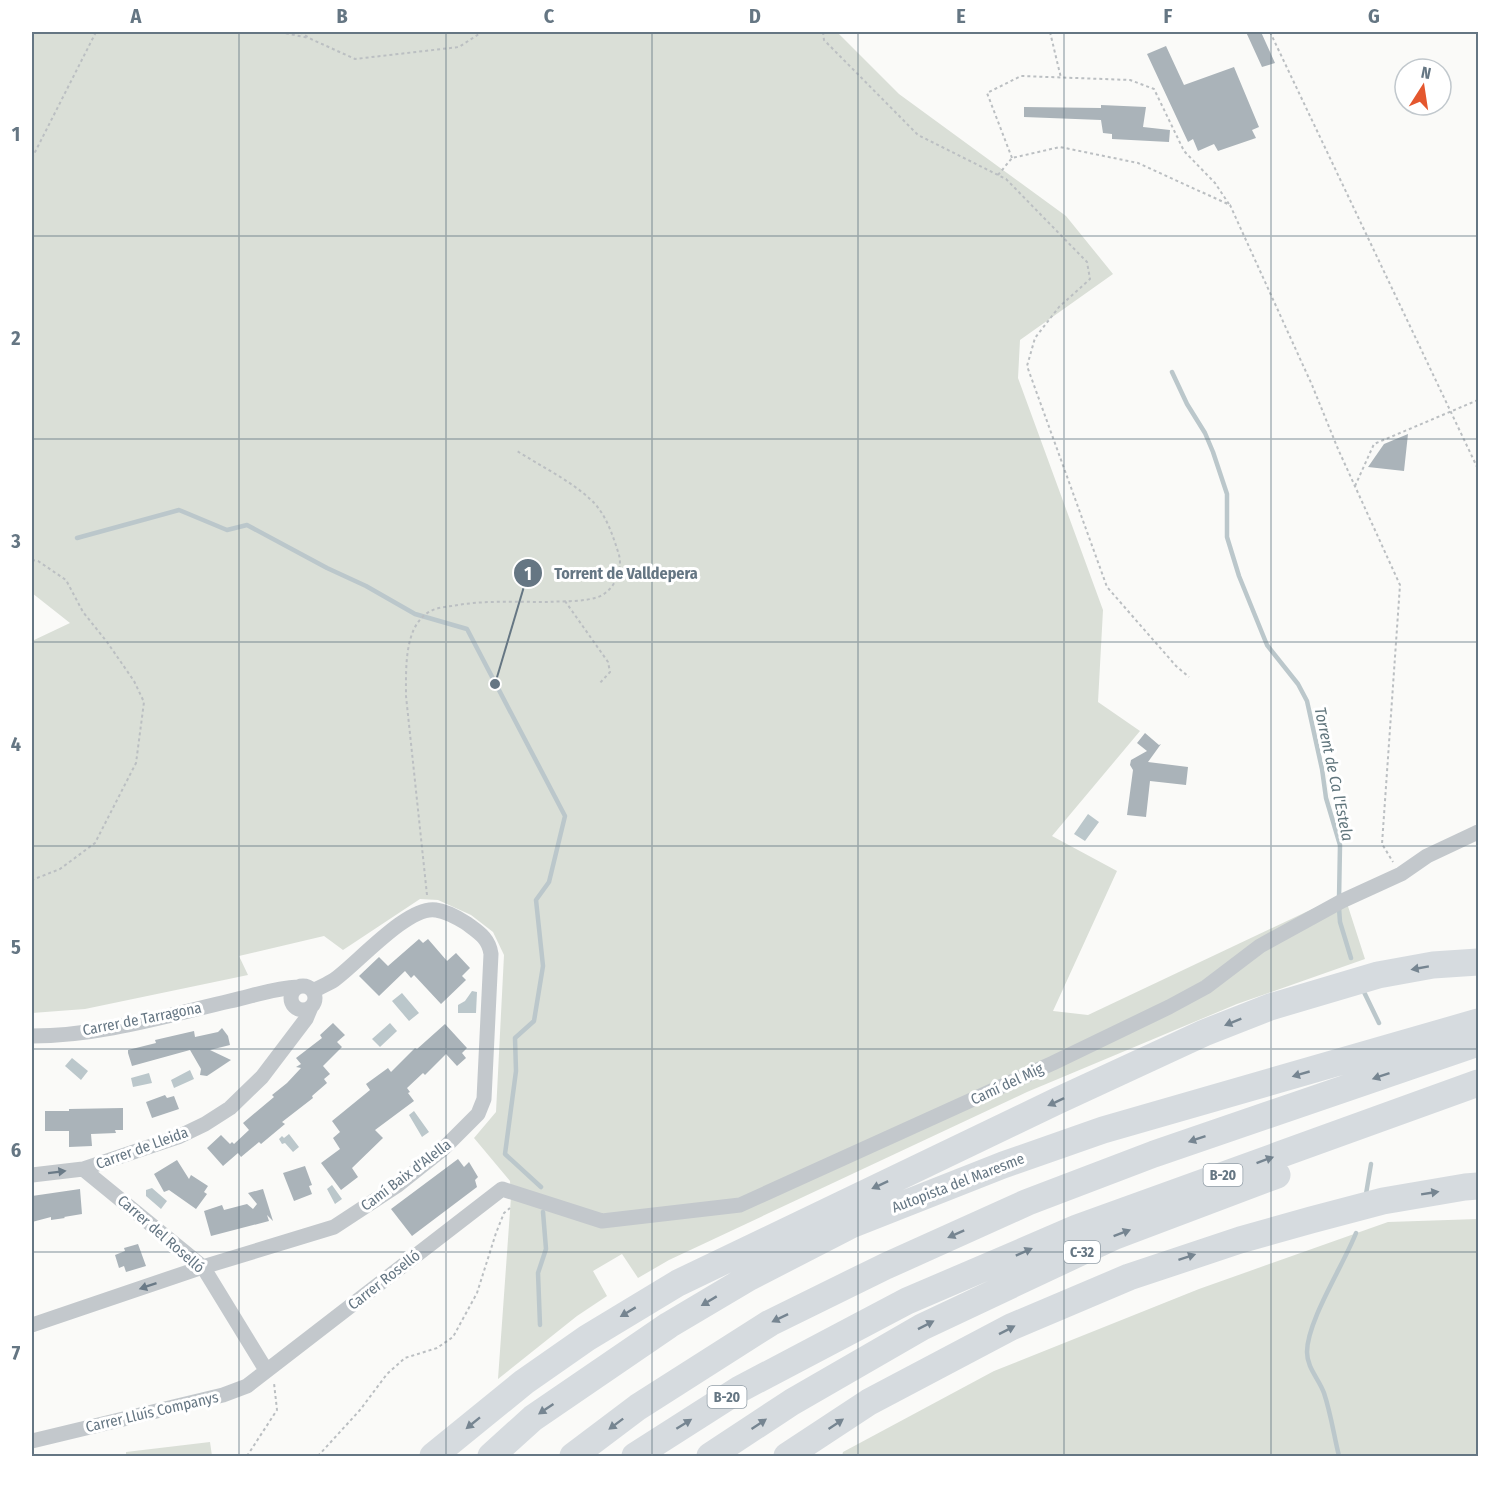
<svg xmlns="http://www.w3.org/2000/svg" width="1510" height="1488" viewBox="0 0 1510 1488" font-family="'Fira Sans Condensed',sans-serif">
<rect width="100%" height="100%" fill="#fafaf8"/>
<path fill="#dadfd7" d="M32,32H837L899,94L1066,216L1113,274L1020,340L1018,378L1103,610L1098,702L1140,731L1052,836L1117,871L1053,1011L1088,1015L1344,894L1365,959L1237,1004L1027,1092L669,1260L638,1278L622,1254L593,1271L607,1296L577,1316L498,1379L511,1197L510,1181L474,1138L496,1112L504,955L493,932L471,915L438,900L420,899L343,950L324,936L239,956L248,975L85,1009L32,1013V641L70,623L32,593Z
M1478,1219V1456H842L843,1452L994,1371L1199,1289L1388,1222Z
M210,1442L212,1456H126V1452Z"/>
<path fill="#bbc7cb" d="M1088,814L1099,822L1085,841L1074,834Z
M472,991L477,992L476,1013H458V1005L465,1001Z
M402,993L419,1013L409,1021L392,1001Z
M390,1023L397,1031L380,1047L372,1039Z
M72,1058L88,1071L81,1080L65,1066Z
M190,1070L194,1079L174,1088L171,1080Z
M149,1073L152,1083L133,1087L131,1078Z
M414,1111L429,1132L422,1137L409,1115Z
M289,1134L299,1147L293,1152L285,1143L282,1144L279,1139L282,1136L284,1138Z
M332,1185L342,1199L335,1204L327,1189Z
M152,1188L167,1201L161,1209L146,1196V1190Z"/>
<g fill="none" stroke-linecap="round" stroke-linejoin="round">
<path stroke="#bbc7cb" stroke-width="4.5" d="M1172,372L1187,404L1205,433L1213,452L1227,494V537L1239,576L1267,645L1298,684L1307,701L1322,769L1326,798L1340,845L1339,900
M77,538L179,510L227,530L247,525L327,568L366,586L415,614L467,629L565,816L549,882L536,900L543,966L534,1021L515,1038L516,1071L505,1154L541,1187
M1339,908L1340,922L1351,958
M1364,992L1379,1023
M1366,1194L1371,1164
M540,1325L538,1273L546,1249L543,1212
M1339,1456C1334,1436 1331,1414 1324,1393C1319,1379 1307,1368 1307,1352C1307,1321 1344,1264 1356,1233"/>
</g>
<path fill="#aab3b9" d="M1246,32H1261L1275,63L1262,67Z
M1166,46L1184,85L1234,67L1259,127L1252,130L1256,138L1218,151L1214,144L1198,151L1193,139L1188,142L1147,54Z
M1101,105L1146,107L1143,127L1170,130L1169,142L1112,139V134L1103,133L1101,120L1024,117V107L1101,108Z
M1408,434L1404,471L1368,467L1384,444Z
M1145,733L1159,745L1161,744L1148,762L1188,767L1186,785L1150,781L1146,817L1127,815L1133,770L1130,765L1131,760L1147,751L1137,743Z
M419,939L423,943L428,939L447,961L456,953L470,968L462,976L466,980L441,1004L414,975L411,978L405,971L379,996L359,976L379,957L388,966Z
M333,1023L345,1035L337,1042L342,1047L323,1066L330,1074L324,1079L327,1083L312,1096L313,1098L282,1122L285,1124L261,1144L259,1142L241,1157L238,1153L223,1166L207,1148L221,1135L230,1144L232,1142L234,1144L249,1130L243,1123L274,1097L272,1095L287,1083L301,1068L296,1067L301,1064L296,1058L322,1038L320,1035Z
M445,1024L467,1048L462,1053L466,1058L457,1066L446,1054L425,1075L423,1073L407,1088L410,1092L408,1093L414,1101L375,1130L383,1138L352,1168L358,1177L341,1190L321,1163L340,1149L333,1138L340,1132L332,1121L370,1090L366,1084L388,1068L391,1072L415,1048L417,1049Z
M222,1028L228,1036L230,1045L210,1050L231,1060L207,1076L200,1075L201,1069L190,1050L132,1066L128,1053V1050L156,1043L155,1040L194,1031L195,1037L218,1032Z
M165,1095L167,1098L174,1096L179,1109L152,1118L146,1102Z
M123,1108V1130H115L116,1133L91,1134L92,1146L69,1147V1131H45V1111H69V1109Z
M458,1159L464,1167L469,1162L478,1177L475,1180L477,1187L412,1236L391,1209Z
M177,1160L189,1179L191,1175L208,1186L204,1192L207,1194L196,1209L169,1190L164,1192L154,1174Z
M305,1166L312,1185L309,1186L312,1194L294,1201L283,1173Z
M80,1189L82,1214L64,1217L65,1218L51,1220V1217L32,1222V1196Z
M263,1189L273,1221L267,1215L269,1221L211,1236L204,1211L222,1205L224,1210L247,1204L253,1209L257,1204L248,1193Z
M138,1244L146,1266L126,1272L124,1266L119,1268L115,1255L125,1251L124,1248Z"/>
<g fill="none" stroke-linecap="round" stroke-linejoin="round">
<path stroke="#bbbfc2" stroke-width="2" stroke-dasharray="3 3" stroke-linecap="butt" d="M280,32L309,38
M300,32L311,39L355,59L459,47L482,32
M823,32L824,40L918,135L1006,179L1087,262L1090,279L1059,307L1035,338L1027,366L1107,587L1176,666L1189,677
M1050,32L1061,78
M1270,32L1478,469
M32,158L96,32
M1012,158L987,93L1021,76L1130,80L1154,89L1184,151L1215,183L1229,204
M998,175L1012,158L1060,147L1138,163L1230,205L1312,385L1338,449L1400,585L1382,844L1393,862
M1355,486L1374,444L1478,400
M32,560L38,561L66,580L83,612L107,642L134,681L144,702L136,763L95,843L60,869L32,880
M565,601L608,662L610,672L599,684
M427,895L406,696C406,671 404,630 426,614C434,608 443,607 452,606C483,600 516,602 548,602C564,601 583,602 598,597C614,591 623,571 619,555C613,536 606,513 590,499C571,481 539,465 517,451
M247,1456L277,1410L274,1383
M318,1456L360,1410L387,1374L405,1358L437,1348L453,1337L477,1293L496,1233L504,1213L510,1208"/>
<path stroke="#c3c8cc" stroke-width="15" d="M291 998a12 12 0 1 1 24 0a12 12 0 1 1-24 0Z
M32,1036C99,1036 165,1016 230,1001C253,996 274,988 298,987
M83,1169L203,1267L266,1370
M32,1175L83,1169L178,1137L205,1124L230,1108L262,1077L306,1019L311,1007
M32,1325L203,1267L334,1227L398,1185L442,1150L478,1114L484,1099L491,954C489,938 478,932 466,923C458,918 445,911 436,910C408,905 357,964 334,980C328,984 320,987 313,991
M32,1441L223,1395L247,1386L502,1189L602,1221L740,1205L1053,1063L1169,1007L1206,987L1260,946L1342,901L1401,874L1427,856L1478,832"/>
<path stroke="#d6dbdf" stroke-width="27" d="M433,1456L524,1382L587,1338L678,1283L1057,1101L1204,1033L1270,1007L1378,975L1433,965L1478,962
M491,1456L533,1418L669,1325L750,1277L851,1225L1003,1165L1103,1130L1478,1022
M573,1456L638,1407L770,1323L886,1266L1028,1202L1154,1154L1478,1043
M635,1456L740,1389L907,1301L1077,1228L1478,1083
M710,1456L792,1402L922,1327L1115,1236L1277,1175
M787,1456L869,1402L1011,1327L1129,1277L1240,1240L1311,1220L1383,1201L1465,1187L1478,1186"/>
</g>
<defs><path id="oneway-solid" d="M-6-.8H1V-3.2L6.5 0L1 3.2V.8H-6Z" transform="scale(1.5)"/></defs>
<g fill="#768591">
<use href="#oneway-solid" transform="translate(1420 968) rotate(170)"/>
<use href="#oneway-solid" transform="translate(1233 1022) rotate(158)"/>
<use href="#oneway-solid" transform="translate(1301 1074) rotate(164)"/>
<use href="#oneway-solid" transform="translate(1381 1076) rotate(161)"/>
<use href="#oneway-solid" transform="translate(1056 1102) rotate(155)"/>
<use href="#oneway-solid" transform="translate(1197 1139) rotate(161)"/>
<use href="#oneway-solid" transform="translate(1265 1160) rotate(-20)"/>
<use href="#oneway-solid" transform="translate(880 1185) rotate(155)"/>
<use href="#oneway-solid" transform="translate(1430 1193) rotate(-9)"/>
<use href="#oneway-solid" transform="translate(1122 1233) rotate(-21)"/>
<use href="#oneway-solid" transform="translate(956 1234) rotate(156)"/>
<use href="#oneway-solid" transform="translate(1024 1252) rotate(-24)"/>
<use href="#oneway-solid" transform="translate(1187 1257) rotate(-18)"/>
<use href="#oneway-solid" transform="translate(709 1301) rotate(149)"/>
<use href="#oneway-solid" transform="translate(628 1312) rotate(149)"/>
<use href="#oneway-solid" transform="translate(780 1318) rotate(154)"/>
<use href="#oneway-solid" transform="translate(926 1325) rotate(-27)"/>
<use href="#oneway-solid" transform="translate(1007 1330) rotate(-27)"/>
<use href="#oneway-solid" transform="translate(546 1409) rotate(146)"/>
<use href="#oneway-solid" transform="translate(473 1423) rotate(141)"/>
<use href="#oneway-solid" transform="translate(616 1424) rotate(143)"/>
<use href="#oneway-solid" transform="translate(684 1424) rotate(-32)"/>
<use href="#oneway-solid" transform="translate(759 1424) rotate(-34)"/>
<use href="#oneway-solid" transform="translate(836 1424) rotate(-34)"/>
</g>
<g fill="#6a7a87">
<use href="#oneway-solid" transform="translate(57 1172) rotate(-7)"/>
<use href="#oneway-solid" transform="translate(148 1286) rotate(161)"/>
</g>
<path fill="none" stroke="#657683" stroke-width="1.5" stroke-opacity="0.55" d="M239,32V1456M446,32V1456M652,32V1456M858,32V1456M1064,32V1456M1271,32V1456M32,236H1478M32,439H1478M32,642H1478M32,846H1478M32,1049H1478M32,1252H1478"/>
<g text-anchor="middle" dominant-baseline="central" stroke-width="6" stroke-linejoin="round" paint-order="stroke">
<g fill="#fff" stroke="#939fa8" stroke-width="1.5">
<rect x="1203.5" y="1164" width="39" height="22" rx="4.5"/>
<rect x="1064" y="1241" width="36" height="22" rx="4.5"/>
<rect x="707.5" y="1386" width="39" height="22" rx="4.5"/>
</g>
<g font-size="14" font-weight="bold" fill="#657683">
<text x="1223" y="1175">B-20</text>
<text x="1082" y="1252">C-32</text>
<text x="727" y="1397">B-20</text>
</g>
<g font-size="15" fill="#657683" stroke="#fff">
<text transform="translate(142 1019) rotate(-11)">Carrer de Tarragona</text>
<text transform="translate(1007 1084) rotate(-25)">Camí del Mig</text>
<text transform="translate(142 1148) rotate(-20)">Carrer de Lleida</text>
<text transform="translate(406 1175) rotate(-37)">Camí Baix d'Alella</text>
<text transform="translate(958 1183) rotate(-21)">Autopista del Maresme</text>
<text transform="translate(161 1234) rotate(41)">Carrer del Roselló</text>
<text transform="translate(384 1280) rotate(-38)">Carrer Roselló</text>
<text transform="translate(152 1412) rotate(-13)">Carrer Lluís Companys</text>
</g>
<g font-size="16" font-style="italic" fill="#60757c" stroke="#fff">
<text transform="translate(1334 774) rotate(78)">Torrent de Ca l'Estela</text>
</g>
</g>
<path fill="none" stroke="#657683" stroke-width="2" d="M495 684L528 573"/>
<g fill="#657683" stroke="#fff" stroke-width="2">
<circle cx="495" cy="684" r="6"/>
<circle cx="528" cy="573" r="15"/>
</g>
<g font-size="18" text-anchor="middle" font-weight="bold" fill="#fff">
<text x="528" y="580">1</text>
</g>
<g font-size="16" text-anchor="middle" font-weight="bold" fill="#657683" stroke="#fff" stroke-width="6" stroke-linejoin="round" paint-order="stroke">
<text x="626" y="579">Torrent de Valldepera</text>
</g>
<rect width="1510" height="1488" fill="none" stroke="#ffffff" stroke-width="66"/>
<g transform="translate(1423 87) rotate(12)"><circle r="28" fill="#ffffff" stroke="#c1c8cd" stroke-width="1.5"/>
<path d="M0-4.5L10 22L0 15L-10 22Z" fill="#e4572e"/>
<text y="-9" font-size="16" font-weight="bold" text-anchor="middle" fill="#657683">N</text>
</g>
<rect x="33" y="33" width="1444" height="1422" fill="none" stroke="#657683" stroke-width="2"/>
<g font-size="20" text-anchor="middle" font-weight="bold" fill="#657683">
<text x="136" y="23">A</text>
<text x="342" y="23">B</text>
<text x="549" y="23">C</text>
<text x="755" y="23">D</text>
<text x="961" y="23">E</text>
<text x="1168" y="23">F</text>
<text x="1374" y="23">G</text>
<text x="16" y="141">1</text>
<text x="16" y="345">2</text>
<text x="16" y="548">3</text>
<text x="16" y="751">4</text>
<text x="16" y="954">5</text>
<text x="16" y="1157">6</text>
<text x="16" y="1360">7</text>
</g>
</svg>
